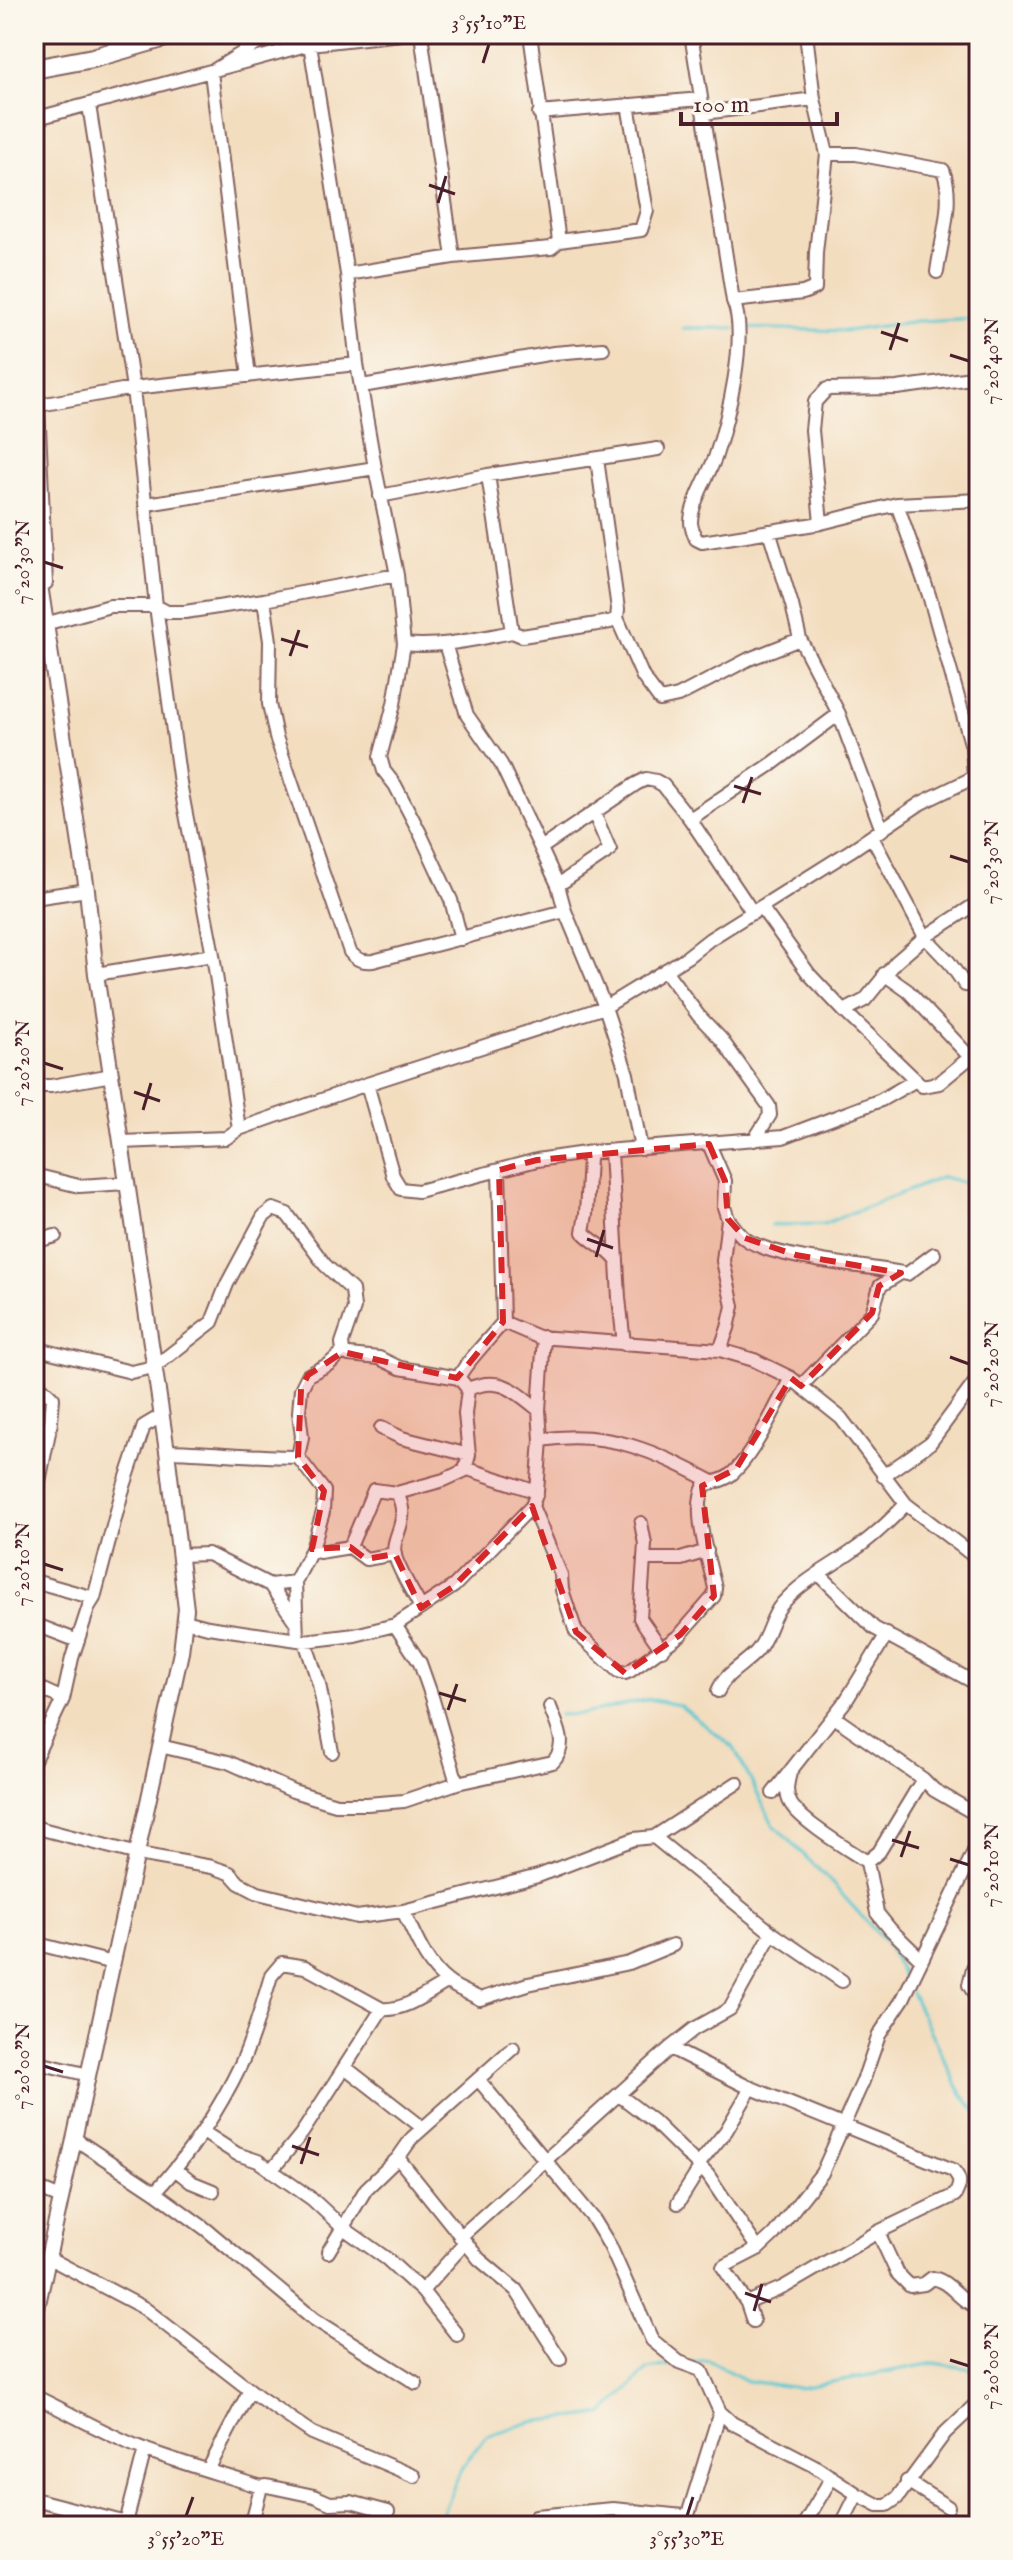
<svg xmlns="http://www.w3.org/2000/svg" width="1013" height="2560" viewBox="0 0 1013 2560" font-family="'IM FELL English',serif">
<rect width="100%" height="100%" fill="#fbf7ec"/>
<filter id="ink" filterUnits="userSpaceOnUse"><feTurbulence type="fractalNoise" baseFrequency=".0125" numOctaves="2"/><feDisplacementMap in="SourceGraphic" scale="16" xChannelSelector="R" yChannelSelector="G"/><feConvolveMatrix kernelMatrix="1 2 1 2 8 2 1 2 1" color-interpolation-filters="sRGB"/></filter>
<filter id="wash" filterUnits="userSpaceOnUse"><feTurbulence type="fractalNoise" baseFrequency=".006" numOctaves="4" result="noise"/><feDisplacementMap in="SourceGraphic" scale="32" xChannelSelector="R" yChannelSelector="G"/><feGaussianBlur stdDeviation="1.8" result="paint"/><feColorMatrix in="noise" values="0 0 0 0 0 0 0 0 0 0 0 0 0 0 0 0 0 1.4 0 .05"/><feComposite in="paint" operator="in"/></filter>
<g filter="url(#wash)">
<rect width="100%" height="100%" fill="#f3ddbf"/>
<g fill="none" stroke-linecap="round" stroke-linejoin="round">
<path stroke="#5bc8d1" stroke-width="3" d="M683,328H735
M743,328L847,331L917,321L979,318
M771,1225L823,1224L943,1177L979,1187
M559,1715L584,1714L649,1699L679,1705L734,1748L773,1824L827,1878L887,1944L906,1982
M911,1993L962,2095L979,2114
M692,2362L708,2360L747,2381L799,2388L935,2363L979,2370
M437,2526L462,2467L486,2436L531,2422L603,2414L648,2369L677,2364"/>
</g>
</g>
<g filter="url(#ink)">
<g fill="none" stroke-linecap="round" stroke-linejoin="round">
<g stroke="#85625f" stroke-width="16">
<path id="minor" d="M421,34L453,257
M530,34L559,241
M691,34L733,301C749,335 727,422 715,458C708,476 691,504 691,522C691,528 694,534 696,539L702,542L821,523L897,504L979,500
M310,44L347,274L357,364L375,468L397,575L404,644L394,704L380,757L384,771L395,785L420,833L451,900L461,939
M89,105L133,388L156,606L180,783L213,955L239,1129
M539,113L701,99
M704,113L814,99
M34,119L310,44L401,34
M827,154H856L943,170C955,200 941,240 937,272
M347,274L453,257L551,248L559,241L641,230L647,211L628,105
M733,301L803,293L815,288L816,252L827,154L814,99L806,34
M249,376L211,72L273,34
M34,384L38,405L46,583
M362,386L554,353L603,349
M34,406L133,388L357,364
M597,459L618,609L617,618L643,677L660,700L678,696L749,659L800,639
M488,475L512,632
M380,496L488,475L658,449
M147,504L375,468
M897,504L929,595L972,747L974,777
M821,523L812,430L815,402L827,389L897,388L979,377
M769,531L792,605L800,639L839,714L882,830
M264,600L270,641L269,704L276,737L350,952C357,960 362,962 373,961L565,911
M34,624L52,622L110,606H156L167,612H185L264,600L397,575
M404,644C440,648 476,639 512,632L522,636L610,622L617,618
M445,644L467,715L501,764L558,885L565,911L605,1007L627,1074L641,1149
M690,819L772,764L839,714
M872,837L925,937L949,962L965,985L979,986
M541,848L636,784L646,779L656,781L663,785L690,819L753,913
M558,885L610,850L594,813
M34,898L87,890
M761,907L809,974L844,1011L922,1086L939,1083L979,1050
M665,970L698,1015L721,1039L769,1106L770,1115L754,1140
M96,974L213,955
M884,974L908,991L970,1057
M844,1011L865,1000L896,962L925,937L979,902
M367,1084L393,1176L401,1189L418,1191L499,1170L503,1322L538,1337L720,1350L754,1360L791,1378L841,1418L906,1504L979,1560
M34,1086H51L112,1075
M121,1142L226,1138L239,1129L367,1084L605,1007L687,957L710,939L850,851L921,803L979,775
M709,1144L725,1181L724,1207L728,1219L723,1261L733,1306L728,1328L720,1350
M611,1151L619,1298L624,1344
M592,1152L589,1158L586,1214L583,1232C594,1244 607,1247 617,1261
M499,1170L537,1160L592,1152L783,1137L881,1100L916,1080
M34,1175L79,1186L127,1183
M728,1219C733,1225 738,1233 744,1238C773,1260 868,1265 907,1274L934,1254
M34,1242L55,1236
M34,1348L131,1372L154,1367L212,1322L227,1284L263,1217L273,1209L287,1214L325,1265L352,1290L354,1308L342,1343L343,1352L329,1364L308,1375L301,1389L299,1412L302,1437L298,1457
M343,1352L349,1355L379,1358L400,1368L459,1378L468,1389L465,1414L469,1455L465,1470
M459,1378C461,1367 494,1334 503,1322
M34,1380L53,1398L51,1422L34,1507
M801,1386L872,1313L880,1286L901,1273
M468,1389C501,1375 515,1391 539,1410
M381,1428L402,1438L469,1455
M541,1440C608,1429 656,1452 713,1482
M167,1451C211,1452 254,1457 298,1457L324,1491L323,1512L312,1549L295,1582L297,1640
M883,1476L930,1443L979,1377
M397,1493C412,1523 390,1535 395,1556C400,1573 413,1592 421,1608
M532,1506L561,1575L562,1590L576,1632L618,1671L625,1673L630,1671L680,1635L714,1596L715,1588C709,1561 691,1509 705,1485C712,1482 723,1481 729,1476C752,1459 777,1404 791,1378
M641,1523L645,1544L640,1618L662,1650
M350,1547L374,1490L397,1493L444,1480L468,1469L537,1492
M312,1549L319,1552L350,1547L366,1559L395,1554
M967,1551L979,1538
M180,1555L208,1554L270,1585L295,1582
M644,1559H681L707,1551
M819,1574L874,1628L979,1685
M34,1581L94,1598
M270,1585L295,1621
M185,1621L208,1627L305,1641L355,1635L395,1625L454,1586L532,1506L537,1492L541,1440L539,1410L544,1337
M34,1624L78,1641
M395,1625L420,1663L432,1697L457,1783
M305,1641L319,1684L332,1752
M34,1686L63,1699
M718,1691C725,1673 743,1666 756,1652C769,1638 769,1619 782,1604C801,1582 827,1569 850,1553C871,1539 889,1522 906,1504
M834,1717L923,1779L934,1790L979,1816
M160,1746L228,1762L293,1791L336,1804H367L404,1801L457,1783L553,1762C569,1744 557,1727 550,1707
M34,1760L63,1699L72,1658L89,1606L94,1598L122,1492L144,1426L161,1416
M790,1773C787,1784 785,1794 791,1804C802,1822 848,1849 867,1862L877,1913L890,1929L922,1960
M773,1793L847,1699L887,1634
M34,1827L138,1854L212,1867L230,1873L239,1883L258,1893L357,1917L403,1911L538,1876L634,1839L654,1837L737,1783
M654,1837L772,1933L842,1981
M867,1862L879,1852L923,1779
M403,1911C415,1935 425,1964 447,1981C456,1989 470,1993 480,1999L528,1984L629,1963L673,1945
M34,1943L113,1963
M979,1961L973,1968L969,1985L979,2002
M670,2048L744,2085L953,2170C961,2179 961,2184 955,2195L878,2232L784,2287L747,2303
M34,2062L89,2075
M346,2068L423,2128
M478,2079L593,2218L610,2246L652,2340L679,2362L701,2370L720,2412L732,2423L813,2465L857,2494L878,2505H887L897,2498L945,2433L979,2401
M619,2095L653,2121L708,2175L758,2249
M203,2132L237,2154L258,2161L312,2199L342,2227L387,2259L422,2291L457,2335
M75,2139L155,2192L207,2230L314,2319L416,2383
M398,2158L479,2259L516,2290L560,2359
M698,2165L726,2131L751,2088
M176,2170L191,2182L213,2191
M271,2171L302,2133L382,2009
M34,2187L61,2198
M155,2192C190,2154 219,2110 241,2064C254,2036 262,2005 271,1976L282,1963L305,1967L382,2009C405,2011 427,1993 447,1982
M678,2203L700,2168
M878,2232L897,2273L910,2286L924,2284L932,2278C951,2281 960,2303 979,2307
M460,2237L670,2048L694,2029L730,2009L772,1933
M328,2252L366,2189L398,2158L412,2138L513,2048
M47,2257L144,2308L259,2397L312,2433L414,2476
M422,2291L465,2243
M753,2321L747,2303L723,2267L758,2249L774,2234L822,2173L863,2081L879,2035L903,1999L979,1841
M34,2396C70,2413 104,2433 141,2448C180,2463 221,2474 261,2487L267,2486L314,2496L330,2503L351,2502L388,2512
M208,2470L250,2390
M907,2481L948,2507
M34,2499L138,2526
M126,2523L145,2449
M251,2526L261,2487
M533,2526L536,2516L613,2509L683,2516
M679,2526L683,2516L688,2515L720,2412
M803,2526L832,2477
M841,2526L857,2494"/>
</g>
<g stroke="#85625f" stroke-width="18">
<path id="major" d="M34,546L87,890L96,974L167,1451L186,1609L181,1652L34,2322"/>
</g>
<g stroke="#85625f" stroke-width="22">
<path id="highway" d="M34,69L93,58L176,34"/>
</g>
<use href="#minor" stroke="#fff" stroke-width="12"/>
<use href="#major" stroke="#fff" stroke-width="14"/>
<use href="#highway" stroke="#fff" stroke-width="18"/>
</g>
</g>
<path fill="#d62828" fill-opacity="0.2" stroke="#d62828" stroke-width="6" stroke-dasharray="16 10" stroke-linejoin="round" d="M709,1144L725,1181L728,1219L745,1238L796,1255L901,1273L879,1286L872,1313L801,1386L791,1378L736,1469L702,1486L714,1596L680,1635L625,1673L576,1632L532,1506L454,1586L421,1608L395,1554L366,1559L350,1547L312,1549L324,1491L298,1457L301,1389L308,1375L343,1352L457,1378L503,1322L499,1170L537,1160Z"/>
<path fill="none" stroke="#4a1f2b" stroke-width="3" d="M483,63L489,44M429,185L455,194M438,203L446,176M881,332L908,341M890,350L899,323M950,355L969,361M44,562L63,568M281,639L308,647M290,656L299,630M734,786L761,794M743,803L752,777M950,856L969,862M44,1063L63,1069M134,1092L160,1101M143,1110L151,1083M587,1239L613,1248M596,1257L604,1230M950,1357L969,1364M44,1564L63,1570M439,1693L466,1701M448,1710L457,1684M892,1840L919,1848M901,1857L910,1831M950,1859L969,1865M44,2066L63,2072M292,2146L319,2155M301,2164L310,2137M745,2293L771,2302M754,2311L762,2284M950,2360L969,2366M186,2516L193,2497M687,2516L693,2497"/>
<rect width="1013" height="2560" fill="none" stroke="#fbf7ec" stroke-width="88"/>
<path d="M681 112v12h156v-12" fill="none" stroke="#4a1f2b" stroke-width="4"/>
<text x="693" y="112" font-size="24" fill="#4a1f2b" stroke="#fbf7ec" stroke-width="6" paint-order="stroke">100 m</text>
<rect x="44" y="44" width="925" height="2472" fill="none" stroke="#4a1f2b" stroke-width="3"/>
<g font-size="20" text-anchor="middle" fill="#4a1f2b">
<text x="489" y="29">3°55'10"E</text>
<text transform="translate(991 361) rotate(-90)" y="7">7°20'40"N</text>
<text transform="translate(22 562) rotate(-90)" y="7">7°20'30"N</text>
<text transform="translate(991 862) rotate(-90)" y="7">7°20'30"N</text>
<text transform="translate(22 1063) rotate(-90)" y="7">7°20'20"N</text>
<text transform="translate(991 1364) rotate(-90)" y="7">7°20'20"N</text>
<text transform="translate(22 1564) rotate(-90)" y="7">7°20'10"N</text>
<text transform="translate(991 1865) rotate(-90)" y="7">7°20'10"N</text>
<text transform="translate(22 2066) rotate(-90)" y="7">7°20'00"N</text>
<text transform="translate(991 2366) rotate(-90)" y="7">7°20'00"N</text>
<text x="186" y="2545">3°55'20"E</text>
<text x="687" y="2545">3°55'30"E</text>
</g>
</svg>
